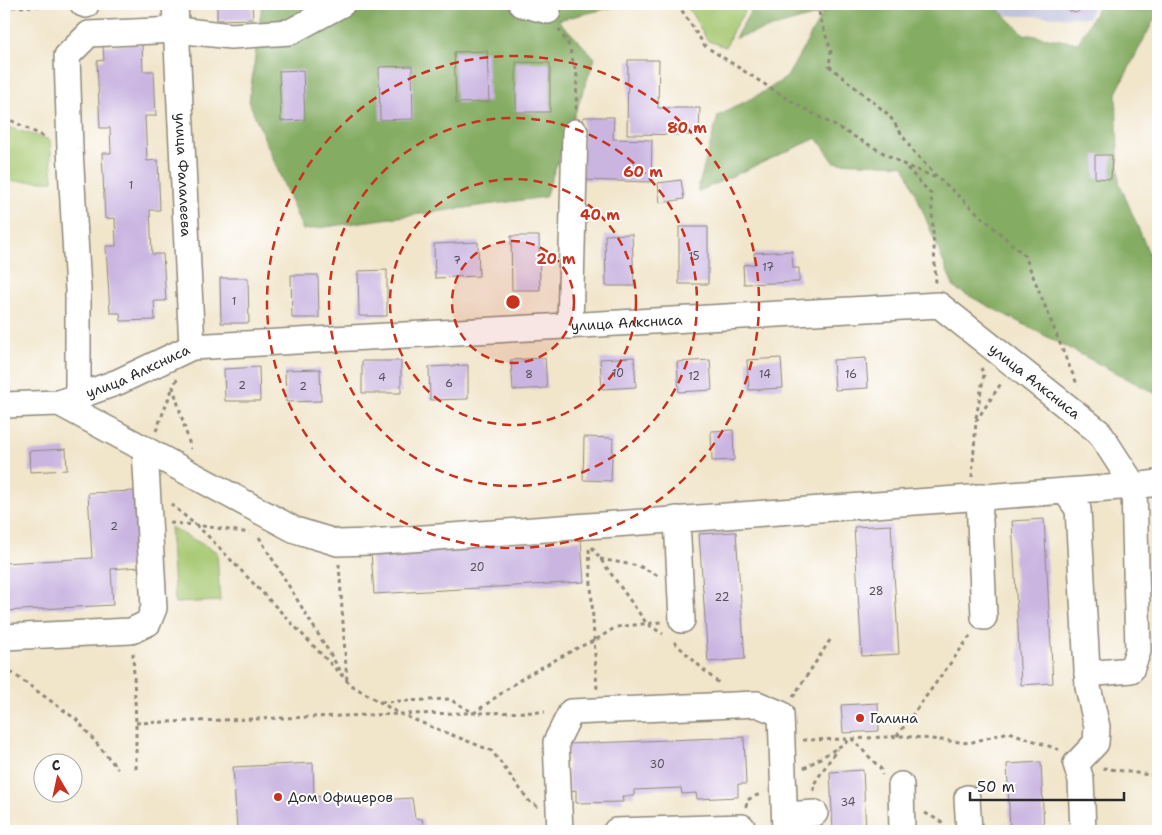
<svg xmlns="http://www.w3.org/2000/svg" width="1162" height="835" viewBox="0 0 1162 835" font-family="'Shantell Sans',sans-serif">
<rect width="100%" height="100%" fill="#fff"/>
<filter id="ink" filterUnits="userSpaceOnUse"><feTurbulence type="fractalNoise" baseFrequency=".02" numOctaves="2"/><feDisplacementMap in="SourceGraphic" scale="10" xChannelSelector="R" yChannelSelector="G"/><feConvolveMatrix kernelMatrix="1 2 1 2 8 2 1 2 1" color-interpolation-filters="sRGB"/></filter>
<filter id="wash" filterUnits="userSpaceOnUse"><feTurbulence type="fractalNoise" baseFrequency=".0096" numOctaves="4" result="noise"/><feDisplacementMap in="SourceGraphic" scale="20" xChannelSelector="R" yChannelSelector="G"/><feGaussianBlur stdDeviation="1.12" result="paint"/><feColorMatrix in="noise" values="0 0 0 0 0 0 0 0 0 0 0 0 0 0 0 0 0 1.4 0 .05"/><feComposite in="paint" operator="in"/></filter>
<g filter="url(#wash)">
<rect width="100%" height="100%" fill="#f1e5ca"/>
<path fill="#c0c2dd" d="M956,4H1094L1088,18L965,14Z"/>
<path fill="#a6c770" stroke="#68794e" d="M686,4H736L745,11L733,30L726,47L708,41Z
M4,126L50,140L53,181H4Z
M170,527L217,552L220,601L175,603Z"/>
<path fill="#84ac62" stroke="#586c46" d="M262,4H627L558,20L595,58L545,197L303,230L249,102Z
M755,4H993L1024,34L1078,43L1100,4H1158V12L1116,93L1119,182L1158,275V395L954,288L904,165L834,162L817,138L697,192L718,116L767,90L787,77L823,13L735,38Z"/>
<g id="blocks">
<path fill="#cab5e1" d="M217,4H252L253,19L217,20Z
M1063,4H1086L1085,7L1076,13L1067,10Z
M142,44L143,71H154L156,116H145L147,161L158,160L160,210H150L152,254H163L166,301H154L155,320L121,321L120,313H110L106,246H116L115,218L105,219L102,153H111L110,128H100L97,61L104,60L103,46Z
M487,51L489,102L456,103L454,52Z
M628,60H659L658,108H700L699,135L627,134Z
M516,62L550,63V112H516Z
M412,66L413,119L380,120L379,67Z
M303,70L305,120L281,121L279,71Z
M583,117H614L613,139L652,140L651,182L582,180Z
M1095,155H1112L1111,179L1095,178Z
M681,180L684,199L660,203L658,183Z
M679,227H708V284H679Z
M632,234L634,286H606L605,235Z
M511,236H539L540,290H512Z
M478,242L479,276L435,278L434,244Z
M792,251L793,268H799V282L744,284L743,265L755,264L754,253Z
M387,270V316H359L358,271Z
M291,275H318L319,318H292Z
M220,278H248L249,323H221Z
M634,357L636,387L602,389L600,359Z
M545,358L547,388L513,390L511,360Z
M781,358L783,388L749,390L747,360Z
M866,358L868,388L835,390L833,360Z
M710,360L712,390L679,392L677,362Z
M362,361H401V393H362Z
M468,365V399L430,400L429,367Z
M259,367L260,401H225L224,369Z
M320,369L321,401L286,402L285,370Z
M733,430L734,460L712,461L711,431Z
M584,437L613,438L611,481L583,480Z
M66,449L67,470L30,472L29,451Z
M135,491L140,567L111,569L113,605L4,611V563L92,558L88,493Z
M1155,509H1158V547H1157Z
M1044,519L1053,683L1021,685L1012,521Z
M891,525L899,654L862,656L854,527Z
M736,532L745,659L708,662L699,534Z
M581,540L584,582L374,594L371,552Z
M878,703L879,731L843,733L841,705Z
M744,737L746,784H738V797L697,799L696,793L682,794L681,788L634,790V796H622L623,802L576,803V790L569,791L567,744Z
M1041,762L1044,831H1010L1007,764Z
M313,763L314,796L380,804L381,800L412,798L415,818L422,819L424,829L438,828L439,831H237L233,767Z
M863,770L866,831H833L830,772Z"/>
</g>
</g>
<g filter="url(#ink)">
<use href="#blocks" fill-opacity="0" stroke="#8e887a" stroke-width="1"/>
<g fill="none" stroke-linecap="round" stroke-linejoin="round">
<g stroke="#8e887a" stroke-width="28">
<g id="minor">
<path d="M83,4L86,5"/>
<path id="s1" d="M175,4L192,347"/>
<path d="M521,4L548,11"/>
<path d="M570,326L575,132"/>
<path d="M78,396V290L70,149L67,56L89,34L177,30L231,36L290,32L342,4"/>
<path d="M59,403L295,530L338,543L370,542L1134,486L1158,483"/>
<path id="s2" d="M4,405L59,403L118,382L192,347L939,305L1099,432L1134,486L1138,651L1131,670L1087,674"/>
<path d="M1065,491L1078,509L1088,687L1097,727L1096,743L1076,764L1081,780L1083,831"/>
<path d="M979,497L984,617"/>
<path d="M677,519L682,620"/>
<path d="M4,637L131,631L148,623L154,608L145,449"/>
<path d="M901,785L902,831"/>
<path d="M967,798L969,831"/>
<path d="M785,815L815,813"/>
<path d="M560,831L556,742L571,712L757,704L781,714L785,831"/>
<path d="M616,831L742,827V831"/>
</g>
</g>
<path stroke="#8e887a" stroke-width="3" stroke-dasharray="4 4" stroke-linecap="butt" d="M677,4L679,6L705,46L786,98L821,118L905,165L941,180L1025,256L1067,361L1078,386
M818,4L820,18L831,51L829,66L889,115L912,150L938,178
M4,7L61,6
M559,29L569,46L577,76L576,111
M4,117L47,138
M907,168L931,194L936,284
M177,379L173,387L191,449
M976,418L984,374L981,368
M156,431L173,387
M972,477L976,421L1002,382
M171,504L206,534L351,685L400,714L492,751L529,801L538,807
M170,523L196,525L250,533
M259,537L343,675
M592,547L647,624L663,634
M589,549L597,690
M600,559L639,566L659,576
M339,564L347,682
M674,642L708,674L719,683
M133,653L136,723V770
M4,667L77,720L118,769
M793,697L832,637
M381,702L449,699L474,713L524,677L579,647L594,641L616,627L661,622
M136,723L400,714L545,712
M897,736L971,635
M803,740L852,739L881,769L882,775
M804,768L852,739L903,736L969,743L1009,732L1060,750
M1103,768L1156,776L1158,778
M814,791V784L837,749
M746,807L747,800L762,793
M925,813L946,824"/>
<use href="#minor" stroke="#fff" stroke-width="25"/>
</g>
</g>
<circle cx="513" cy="302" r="61" fill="#c8321e" fill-opacity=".12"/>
<g fill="none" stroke="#c8321e" stroke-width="2.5" stroke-dasharray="9 6">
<circle cx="513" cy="302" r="61"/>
<circle cx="513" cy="302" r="123"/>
<circle cx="513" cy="302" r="184"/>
<circle cx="513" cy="302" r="246"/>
</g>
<g fill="#c8321e" stroke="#fff" stroke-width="2">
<circle cx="860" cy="718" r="5"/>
<circle cx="278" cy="797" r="5"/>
</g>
<g text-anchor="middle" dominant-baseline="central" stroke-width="4" stroke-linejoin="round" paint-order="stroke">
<g font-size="11" fill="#534e58">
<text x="131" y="185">1</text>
<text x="694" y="256">15</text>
<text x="457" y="260">7</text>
<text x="768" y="267">17</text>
<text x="234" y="301">1</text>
<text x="618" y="373">10</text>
<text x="529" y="374">8</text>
<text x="765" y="374">14</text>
<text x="851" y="374">16</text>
<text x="694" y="376">12</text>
<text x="382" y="377">4</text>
<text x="449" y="383">6</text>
<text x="242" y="385">2</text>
<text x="303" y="386">2</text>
<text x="114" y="526">2</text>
<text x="477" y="567">20</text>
<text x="876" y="591">28</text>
<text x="722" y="597">22</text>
<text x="657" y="764">30</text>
<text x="848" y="802">34</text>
</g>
<g font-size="14" fill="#2b2b2b" stroke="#fff">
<text stroke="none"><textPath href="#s1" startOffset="171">улица Фалалеева</textPath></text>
<text stroke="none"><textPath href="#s2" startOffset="635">улица Алксниса</textPath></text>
<text stroke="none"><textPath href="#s2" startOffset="140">улица Алксниса</textPath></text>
<text stroke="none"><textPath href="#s2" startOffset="1070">улица Алксниса</textPath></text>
</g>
<g font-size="14" fill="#2b2b2b" stroke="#fff" text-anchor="start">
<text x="870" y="718">Галина</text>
<text x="288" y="797">Дом Офицеров</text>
</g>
</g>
<circle cx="513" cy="302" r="8" fill="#c8321e" stroke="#fff" stroke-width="2.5"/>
<g font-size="15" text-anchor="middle" font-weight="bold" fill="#c8321e" stroke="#fff" stroke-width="4" stroke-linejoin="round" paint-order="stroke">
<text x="687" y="133">80 m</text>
<text x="643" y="177">60 m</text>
<text x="600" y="220">40 m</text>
<text x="556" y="264">20 m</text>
</g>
<rect width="1162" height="835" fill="none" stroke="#fff" stroke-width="20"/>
<g transform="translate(58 778) rotate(351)"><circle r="24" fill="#ffffff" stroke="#aaaaaa"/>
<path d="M0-4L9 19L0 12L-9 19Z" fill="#c8321e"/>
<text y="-8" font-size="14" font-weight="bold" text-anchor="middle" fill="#2b2b2b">С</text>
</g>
<path d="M970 792v8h154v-8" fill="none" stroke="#2b2b2b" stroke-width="2.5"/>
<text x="977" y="792" font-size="15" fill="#2b2b2b" stroke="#ffffff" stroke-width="4" paint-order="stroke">50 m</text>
</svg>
